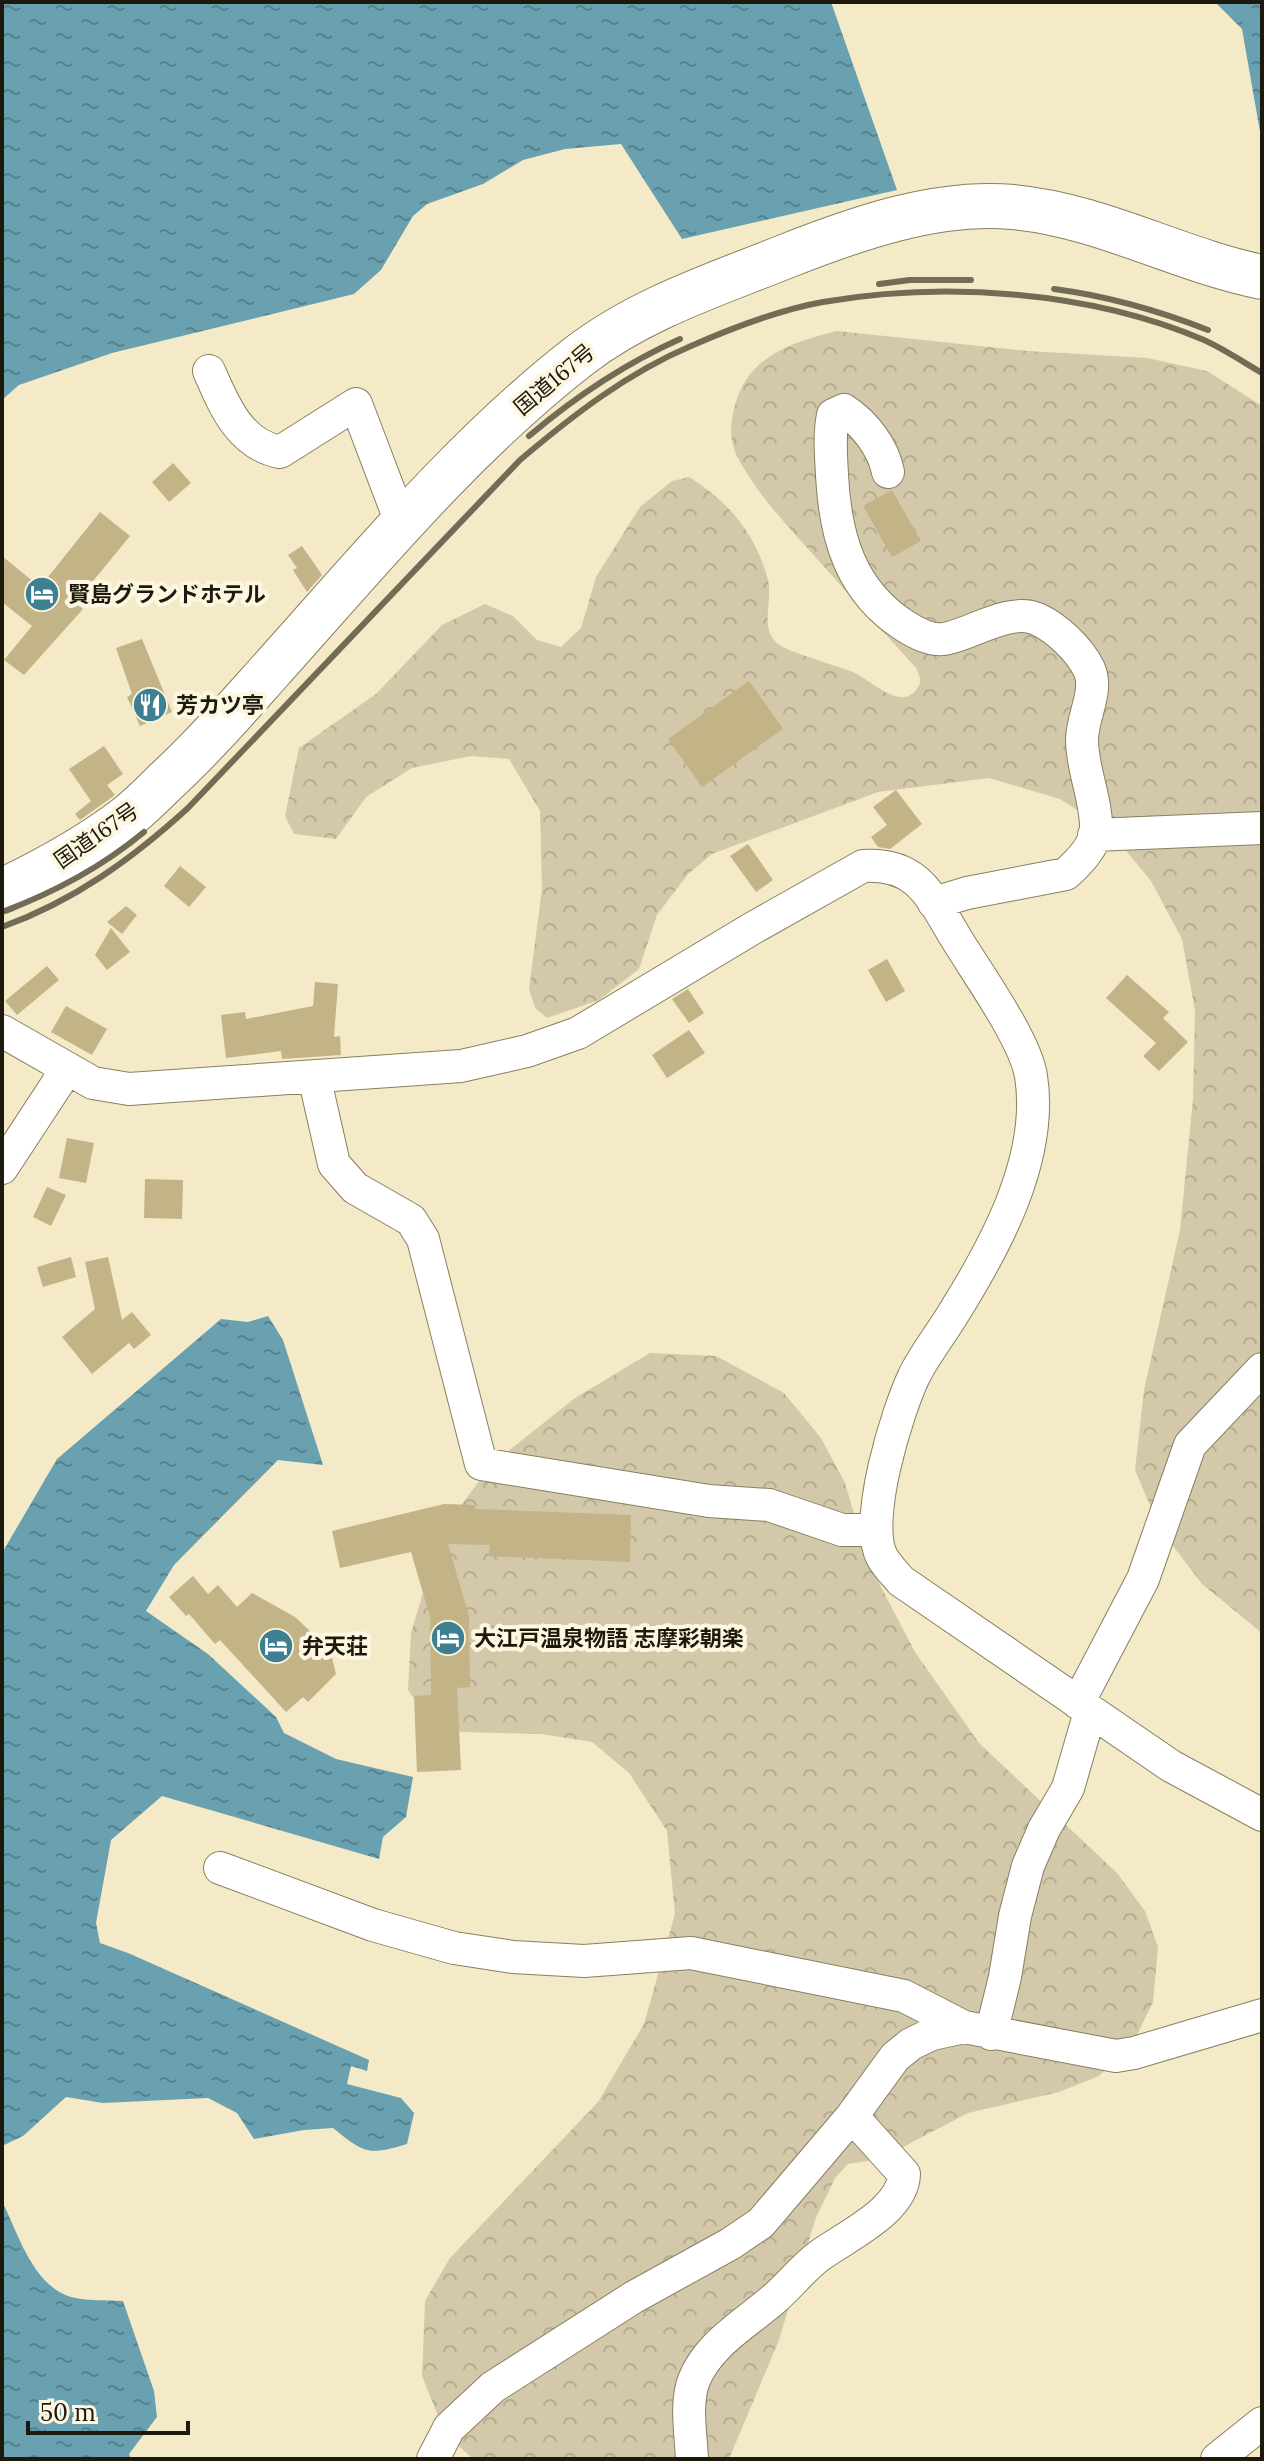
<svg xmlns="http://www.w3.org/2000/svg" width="1264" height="2461" viewBox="0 0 1264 2461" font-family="Lora,'Noto Sans JP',serif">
<defs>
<pattern id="forest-crowns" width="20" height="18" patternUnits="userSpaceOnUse" patternTransform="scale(2)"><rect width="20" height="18" fill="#d3c9aa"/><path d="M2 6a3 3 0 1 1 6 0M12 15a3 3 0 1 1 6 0" fill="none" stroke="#b5ac91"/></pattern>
<pattern id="water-ripples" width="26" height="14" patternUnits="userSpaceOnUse" patternTransform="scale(2)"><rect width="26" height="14" fill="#69a1b1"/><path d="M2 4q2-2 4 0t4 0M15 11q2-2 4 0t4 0" fill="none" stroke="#56828e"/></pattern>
</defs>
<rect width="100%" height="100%" fill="#f4eac7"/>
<path fill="url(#forest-crowns)" d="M837,331L1028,351L1147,358L1207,371L1262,406V1633L1202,1584L1160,1529L1135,1470L1144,1390L1180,1230L1193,1099L1195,1011L1182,939L1151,881L1109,830L1060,799L989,778L878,792L712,854L688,874L657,915L639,969L599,1000L547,1018L535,1008L529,989L542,889L540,811L509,759L471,756L412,768L366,797L336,839L294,834L285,816L299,748L376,694L442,625L485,604L513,616L537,640L561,647L581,628L596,577L640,507L672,481L689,477C729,502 756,534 768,580C773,600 759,629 778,644C790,653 836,665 853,672C870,679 899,711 916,690C923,682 920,676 916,668C883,632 850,595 817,559C789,527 758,496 738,458C729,441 730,423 735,405C748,356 792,342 837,331Z
M650,1353L716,1356L784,1393L821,1438L845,1483L869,1564L915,1652L979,1743L1117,1873L1145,1911L1158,1947L1153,2002L1132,2045L1099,2076L1059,2092L968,2113L880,2159L848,2164L835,2178L815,2220L779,2340L729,2459H473L445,2433L422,2376L425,2301L450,2258L598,2102L644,2024L675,1914L667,1831L629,1773L592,1742L541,1734L461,1732L427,1717L408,1690L411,1633L441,1532L492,1464L575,1398Z"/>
<path fill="url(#water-ripples)" d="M2,2H831L897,190L682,239L621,144L565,149L523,160L483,184L427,204L413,216L381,270L354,294L112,353L19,385L2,400Z
M1215,2H1262V143L1242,29Z
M268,1316L283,1340L323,1465L278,1460L174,1565L146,1611L208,1654L276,1717L284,1733L336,1759L413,1777L406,1817L383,1837L379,1859L162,1796L111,1840L96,1923L100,1943L128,1953L369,2060L367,2071L351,2066L347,2084L401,2098L414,2113L407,2144C368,2156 364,2153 333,2128L304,2130L254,2139L237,2113L208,2098L103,2103L66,2097L23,2136L2,2146V1553L57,1459L221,1319L248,1322Z
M2,2201C18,2233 33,2286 71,2297C87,2301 106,2300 123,2301L154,2391L157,2417L129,2454L131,2459H2Z"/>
<path fill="#c2b487" d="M173,463L191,483L169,502L152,482Z
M892,490L921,541L892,557L863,506Z
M100,512L130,536L75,603L83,609L24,675L4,660L32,626L2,602V556L40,587Z
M302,546L322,575L307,592L293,570L297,568L288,555Z
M142,639L172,712L140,726L127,697L132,694L116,648Z
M749,681L783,729L702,787L668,739Z
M104,746L123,774L107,785L115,795L80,820L75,814L91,801L69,769Z
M896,790L922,824L890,849L878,847L871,837L887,825L873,807Z
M748,844L773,880L756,892L730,856Z
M180,866L206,887L189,907L164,886Z
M126,906L137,915L122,934L107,922Z
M111,928L130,952L107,970L95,955Z
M887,959L905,991L886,1002L868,970Z
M47,966L59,980L17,1015L5,1001Z
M1127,975L1169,1012L1163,1018L1188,1042L1159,1071L1143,1056L1156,1043L1106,998Z
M315,982L338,984L334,1037L340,1036L341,1055L282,1059L281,1051L226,1058L221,1015L245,1012L246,1019L313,1006Z
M688,989L704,1013L689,1023L672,999Z
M66,1006L107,1029L92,1055L51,1032Z
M689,1030L705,1053L667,1078L652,1055Z
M67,1138L94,1143L86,1183L59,1178Z
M145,1179L183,1180L182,1219L144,1218Z
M47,1187L66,1195L51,1226L33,1217Z
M71,1257L76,1277L43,1287L37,1267Z
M108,1257L122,1320L132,1312L151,1335L134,1349L129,1343L92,1374L62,1337L95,1309L85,1262Z
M444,1504L475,1505V1509L631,1515L630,1562L489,1556L490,1545L448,1544L469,1616L470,1687L457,1688L461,1770L417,1772L414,1696L431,1695L430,1617L411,1552L340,1568L332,1531Z
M193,1576L208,1594L218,1585L237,1607L252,1593L295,1617L330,1650L336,1674L308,1702L303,1697L286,1712L220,1640L215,1644L189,1614L186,1616L169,1597Z"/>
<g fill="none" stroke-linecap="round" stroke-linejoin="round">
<g stroke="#897f5f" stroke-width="34">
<path id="minor" d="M209,371C224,405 239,444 280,452L356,404L402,525
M888,472C883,447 865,424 844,410L833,415C829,435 831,455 832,475C835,536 850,591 905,626C916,633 931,641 944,639C970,635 1009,607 1037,619C1057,628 1079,649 1089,669C1099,691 1082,716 1082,740C1082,770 1097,800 1096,830C1095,846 1078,863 1066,874L967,893L934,903
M1094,835L1262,828
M2,1031L93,1083L129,1089L461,1066L527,1051L578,1033L753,928L863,866C918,862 931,897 956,938C977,973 1025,1039 1031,1076C1044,1158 995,1247 953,1314C941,1334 925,1354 914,1376C897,1412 863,1521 882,1557C887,1566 895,1574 901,1581L1171,1766L1262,1815
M314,1076L334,1164L355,1188L411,1220L423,1239L481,1464L709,1501L769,1505L842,1530H876
M2,1168L67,1069
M1078,1703L1143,1579L1190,1445L1262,1369
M220,1868L373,1925L454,1948L513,1957L584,1961L691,1953L904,1996L964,2027
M991,2034L1005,1977L1015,1916L1028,1866L1044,1829L1068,1788L1090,1712
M433,2459L449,2428L493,2387L634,2297L730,2244L761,2223L852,2116L895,2057L911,2044L932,2034L964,2027L1116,2056L1134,2053L1262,2015
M692,2459C691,2435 685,2403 694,2380C709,2343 747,2323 775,2298C790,2285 803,2268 819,2256C846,2236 903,2211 904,2174L852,2116
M1217,2459L1262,2423"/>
</g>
<g stroke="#897f5f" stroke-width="46">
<path id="highway" d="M2,891C46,870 88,847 126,818C140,807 153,794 165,782C203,747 236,709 270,671C368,562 463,446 579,356C640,309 714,285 784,257C855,229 936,200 1013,207C1100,215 1178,260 1262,277"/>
</g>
<use href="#minor" stroke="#fff" stroke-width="32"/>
<use href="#highway" stroke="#fff" stroke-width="44"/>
<path stroke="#726c56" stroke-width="6" d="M879,284L910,280H971
M1054,289C1108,296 1157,310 1208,330
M529,436C575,397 624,364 680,339
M2,912C53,893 103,866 144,832
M2,927C74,901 132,859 188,808L520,460C572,416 627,373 691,346C732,328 778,310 823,302C945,281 1089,291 1204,340C1224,349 1243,362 1262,373"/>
</g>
<defs>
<g id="hotel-disc" transform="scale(1.8)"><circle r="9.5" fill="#3e8092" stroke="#fdf7e2"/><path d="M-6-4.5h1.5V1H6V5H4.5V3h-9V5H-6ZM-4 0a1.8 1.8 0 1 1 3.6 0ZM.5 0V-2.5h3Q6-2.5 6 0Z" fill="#fff"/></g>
<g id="restaurant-disc" transform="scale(1.8)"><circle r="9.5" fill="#3e8092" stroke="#fdf7e2"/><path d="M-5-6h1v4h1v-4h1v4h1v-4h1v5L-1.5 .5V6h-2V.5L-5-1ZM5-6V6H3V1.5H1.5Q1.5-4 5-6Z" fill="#fff"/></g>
</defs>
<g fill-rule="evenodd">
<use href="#hotel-disc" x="42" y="594"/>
<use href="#restaurant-disc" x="150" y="705"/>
<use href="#hotel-disc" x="448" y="1638"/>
<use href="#hotel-disc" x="276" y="1646"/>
</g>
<g text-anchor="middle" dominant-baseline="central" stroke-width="8" stroke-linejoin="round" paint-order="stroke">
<g font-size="22" fill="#1d190c" stroke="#fdf7e2">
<text transform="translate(554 379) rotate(-40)">国道167号</text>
<text transform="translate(96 835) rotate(-35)">国道167号</text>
</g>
<g font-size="22" font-weight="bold" fill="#1d190c" stroke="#fdf7e2" text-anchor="start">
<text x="68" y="594">賢島グランドホテル</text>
<text x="176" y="705">芳カツ亭</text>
<text x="474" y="1638">大江戸温泉物語 志摩彩朝楽</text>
<text x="302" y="1646">弁天荘</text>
</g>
</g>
<rect width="1264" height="2461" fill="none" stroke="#1d190c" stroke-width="8"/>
<path d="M28 2421v12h160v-12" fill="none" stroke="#1d190c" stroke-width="4"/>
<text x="40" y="2421" font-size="24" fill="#1d190c" stroke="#fdf7e2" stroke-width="6" paint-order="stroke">50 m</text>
</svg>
